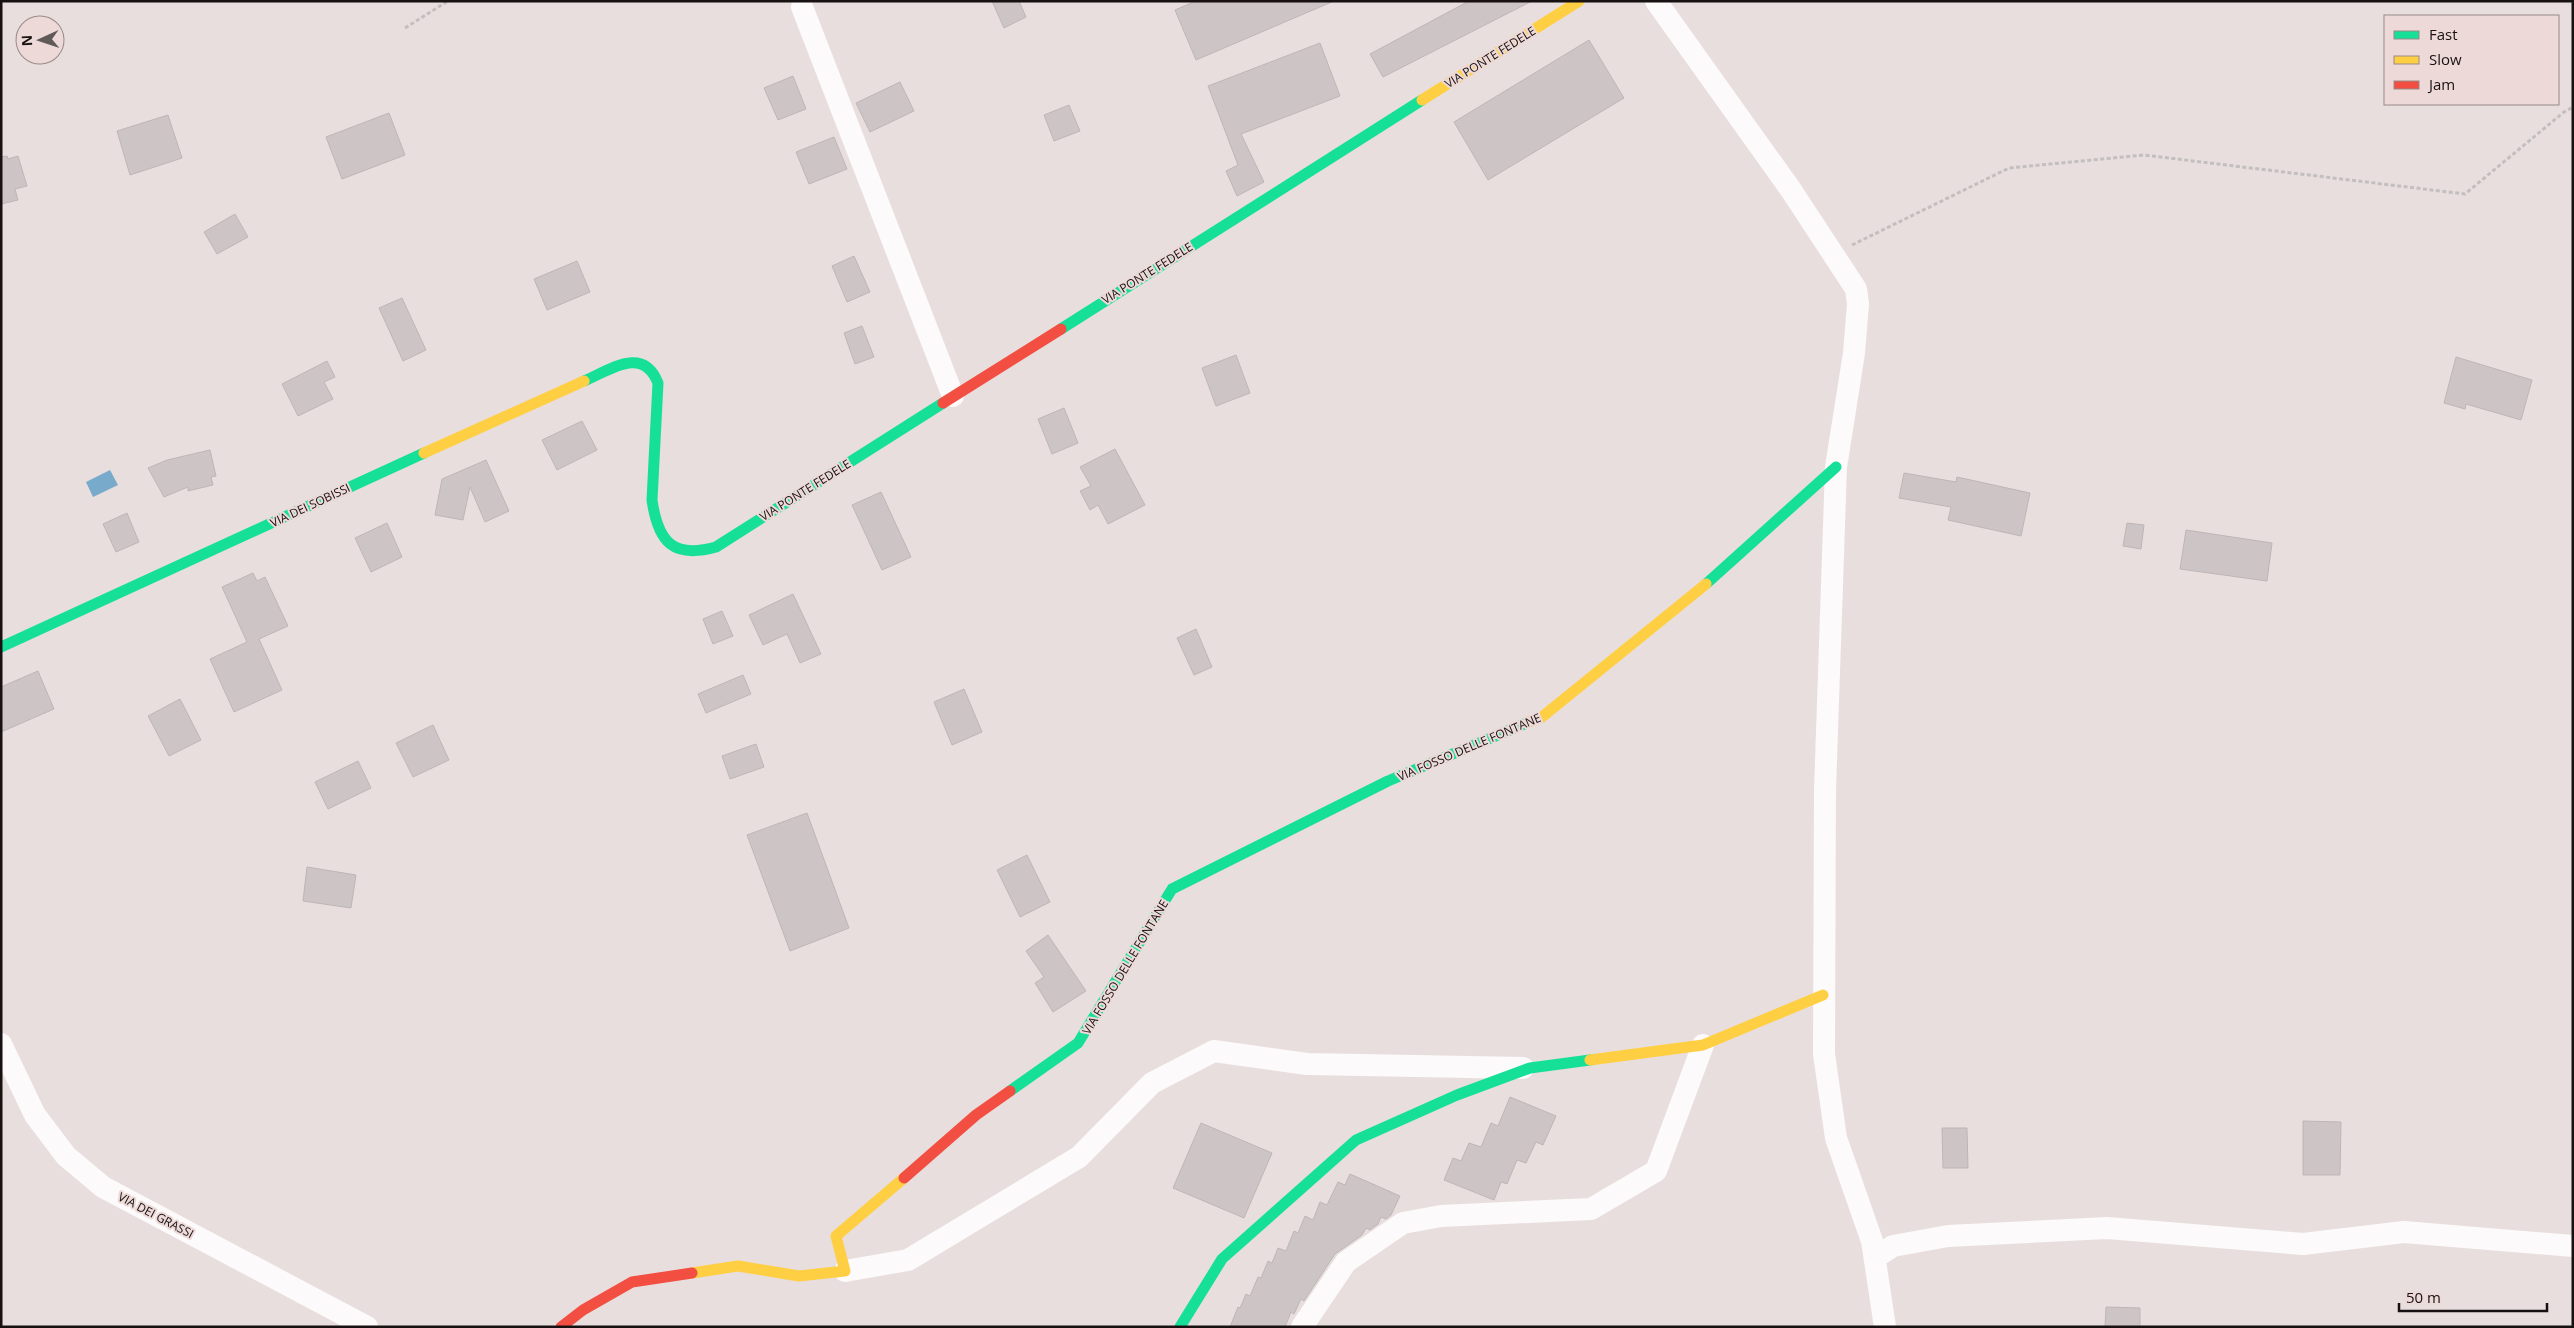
<svg xmlns="http://www.w3.org/2000/svg" width="2574" height="1328" viewBox="0 0 2574 1328" font-family="'Open Sans',sans-serif">
<rect width="100%" height="100%" fill="#e8dedd"/>
<path fill="#77aacb" d="M110,470L118,485L93,497L86,482Z"/>
<path fill="#cdc5c5" stroke="#beb6b6" d="M992,1H1019L1026,17L1004,28Z
M1196,1H1334L1196,60L1175,10Z
M1469,1H1532L1383,77L1370,54Z
M1589,40L1624,98L1488,180L1454,122Z
M1320,43L1340,96L1241,134L1264,182L1237,196L1226,171L1238,165L1208,86Z
M793,76L806,109L778,120L764,88Z
M900,82L914,111L870,132L856,103Z
M1069,105L1080,131L1054,141L1044,115Z
M389,113L405,155L342,179L326,137Z
M168,115L182,158L130,175L117,131Z
M834,137L847,169L809,184L796,152Z
M7,156L8,159L18,156L27,186L15,189L18,200L1,204V157Z
M235,214L248,237L217,254L204,232Z
M854,256L870,292L847,302L832,266Z
M577,261L590,292L547,310L534,279Z
M402,298L426,350L403,361L379,308Z
M862,326L874,357L855,364L844,333Z
M1236,355L1250,393L1216,406L1202,368Z
M2456,357L2532,380L2521,420L2466,404L2465,409L2444,403Z
M327,361L335,377L324,382L333,399L298,416L282,384Z
M1064,408L1078,443L1052,454L1038,419Z
M582,421L597,450L557,470L542,440Z
M1115,449L1145,505L1108,524L1098,505L1090,510L1080,491L1091,486L1080,467Z
M210,450L216,476L211,477L213,485L188,491V487L164,497L148,468L167,460Z
M486,460L509,511L485,522L470,487L463,520L435,515L442,479Z
M1904,473L1956,482L1957,477L2030,493L2021,536L1948,520L1951,507L1899,498Z
M881,492L911,557L882,570L852,505Z
M127,513L139,542L116,552L103,524Z
M387,523L402,557L371,572L355,538Z
M2127,523L2144,525L2141,549L2123,546Z
M2186,530L2272,543L2267,581L2180,569Z
M253,573L257,581L265,577L288,626L259,639L282,690L234,712L210,659L247,642L222,587Z
M793,594L821,654L800,663L787,634L763,645L749,615Z
M722,611L733,636L713,644L703,619Z
M1196,629L1212,667L1194,675L1177,638Z
M38,671L54,709L1,732V687Z
M743,675L751,694L706,713L698,694Z
M964,689L982,732L952,745L934,702Z
M180,699L201,740L169,756L148,716Z
M433,725L449,760L413,777L396,743Z
M756,744L764,767L730,779L722,756Z
M358,761L371,788L328,809L315,782Z
M807,813L849,928L790,951L747,835Z
M1027,855L1050,902L1020,917L997,870Z
M307,867L356,875L351,908L303,901Z
M1048,935L1086,991L1053,1012L1035,983L1044,977L1026,951Z
M1510,1097L1556,1116L1543,1145L1536,1142L1526,1163L1517,1160L1507,1184L1501,1182L1494,1200L1444,1180L1453,1158L1461,1161L1469,1143L1481,1147L1491,1123L1498,1126Z
M2303,1121L2341,1122L2340,1175H2303Z
M1201,1123L1272,1153L1244,1218L1173,1188Z
M1942,1128H1967L1968,1168H1943Z
M1350,1174L1400,1196L1391,1215L1386,1219L1381,1217L1378,1224L1370,1230L1366,1228L1362,1235L1335,1254L1304,1301L1301,1299L1294,1314L1291,1312L1285,1327H1230L1238,1307L1240,1308L1246,1294L1250,1296L1258,1277L1261,1278L1268,1261L1272,1263L1278,1248L1286,1251L1294,1231L1298,1233L1305,1216L1313,1220L1320,1202L1327,1205L1338,1182L1345,1185Z
M2106,1307L2140,1308V1327H2105Z"/>
<g fill="none" stroke-linecap="round" stroke-linejoin="round">
<path stroke="#c3bfbf" stroke-width="3" stroke-dasharray="4 2.5" stroke-linecap="butt" d="M405,28L448,1
M1852,245L2009,168L2144,155L2465,194L2564,112L2573,107"/>
<path stroke="#fcfafa" stroke-width="22" d="M1656,1L1791,190L1856,289L1858,304L1854,353L1836,467L1825,790L1824,1054L1836,1138L1872,1241L1885,1327
M802,7L953,396
M1,1044L35,1115L66,1156L103,1187L367,1327
M1876,1257L1893,1246L1948,1236L2107,1228L2303,1244L2404,1232L2573,1246
M845,1271L908,1260L1079,1157L1152,1083L1214,1051L1307,1064L1523,1068
M1302,1327L1346,1262L1403,1223L1441,1216L1591,1209L1656,1171L1703,1045"/>
<path stroke="#16e098" stroke-width="11" d="M1061,329L1422,100
M584,381C610,370 643,345 658,383L652,500C658,542 673,559 716,547L943,403
M1706,584L1836,467
M1,647L424,453
M1010,1091L1078,1043L1172,889L1388,781L1529,722
M1180,1327L1222,1259L1356,1140L1457,1095L1530,1068L1590,1060"/>
<path stroke="#ffcf43" stroke-width="11" d="M1422,100L1579,1
M424,453L584,381
M1529,722L1542,717L1706,584
M1590,1060L1703,1045L1823,995
M692,1273L738,1266L799,1276L845,1271L836,1236L904,1178"/>
<path stroke="#f24e42" stroke-width="11" d="M943,403L1061,329
M904,1178L976,1115L1010,1091
M561,1327L583,1310L632,1282L692,1273"/>
</g>
<g text-anchor="middle" dominant-baseline="central" stroke-width="4" stroke-linejoin="round" paint-order="stroke">
<g font-size="12" fill="#171111" stroke="#eddad8">
<text transform="translate(1490 57) rotate(-32)">VIA PONTE FEDELE</text>
<text transform="translate(1147 273) rotate(-32)">VIA PONTE FEDELE</text>
<text transform="translate(805 490) rotate(-32)">VIA PONTE FEDELE</text>
<text transform="translate(310 505) rotate(-25)">VIA DEI SOBISSI</text>
<text transform="translate(1469 747) rotate(-23)">VIA FOSSO DELLE FONTANE</text>
<text transform="translate(1125 967) rotate(-59)">VIA FOSSO DELLE FONTANE</text>
<text transform="translate(156 1215) rotate(28)">VIA DEI GRASSI</text>
</g>
</g>
<rect width="2574" height="1328" fill="none" stroke="#171111" stroke-width="5"/>
<rect x="2384" y="15" width="175" height="90" fill="#eddad8" stroke="#978a88"/>
<rect x="2394" y="31" width="25" height="8" fill="#16e098" stroke="#978a88"/>
<text x="2429" y="40" font-size="15" fill="#171111">Fast</text>
<rect x="2394" y="56" width="25" height="8" fill="#ffcf43" stroke="#978a88"/>
<text x="2429" y="65" font-size="15" fill="#171111">Slow</text>
<rect x="2394" y="81" width="25" height="8" fill="#f24e42" stroke="#978a88"/>
<text x="2429" y="90" font-size="15" fill="#171111">Jam</text>
<g transform="translate(40 40) rotate(267)"><circle r="24" fill="#eddad8" stroke="#978a88"/>
<path d="M0-4L9 19L0 12L-9 19Z" fill="#605958"/>
<text y="-8" font-size="14" font-weight="bold" text-anchor="middle" fill="#171111">N</text>
</g>
<path d="M2399 1303v8h148v-8" fill="none" stroke="#171111" stroke-width="2.5"/>
<text x="2406" y="1303" font-size="15" fill="#171111" stroke="#eddad8" stroke-width="4" paint-order="stroke">50 m</text>
</svg>
